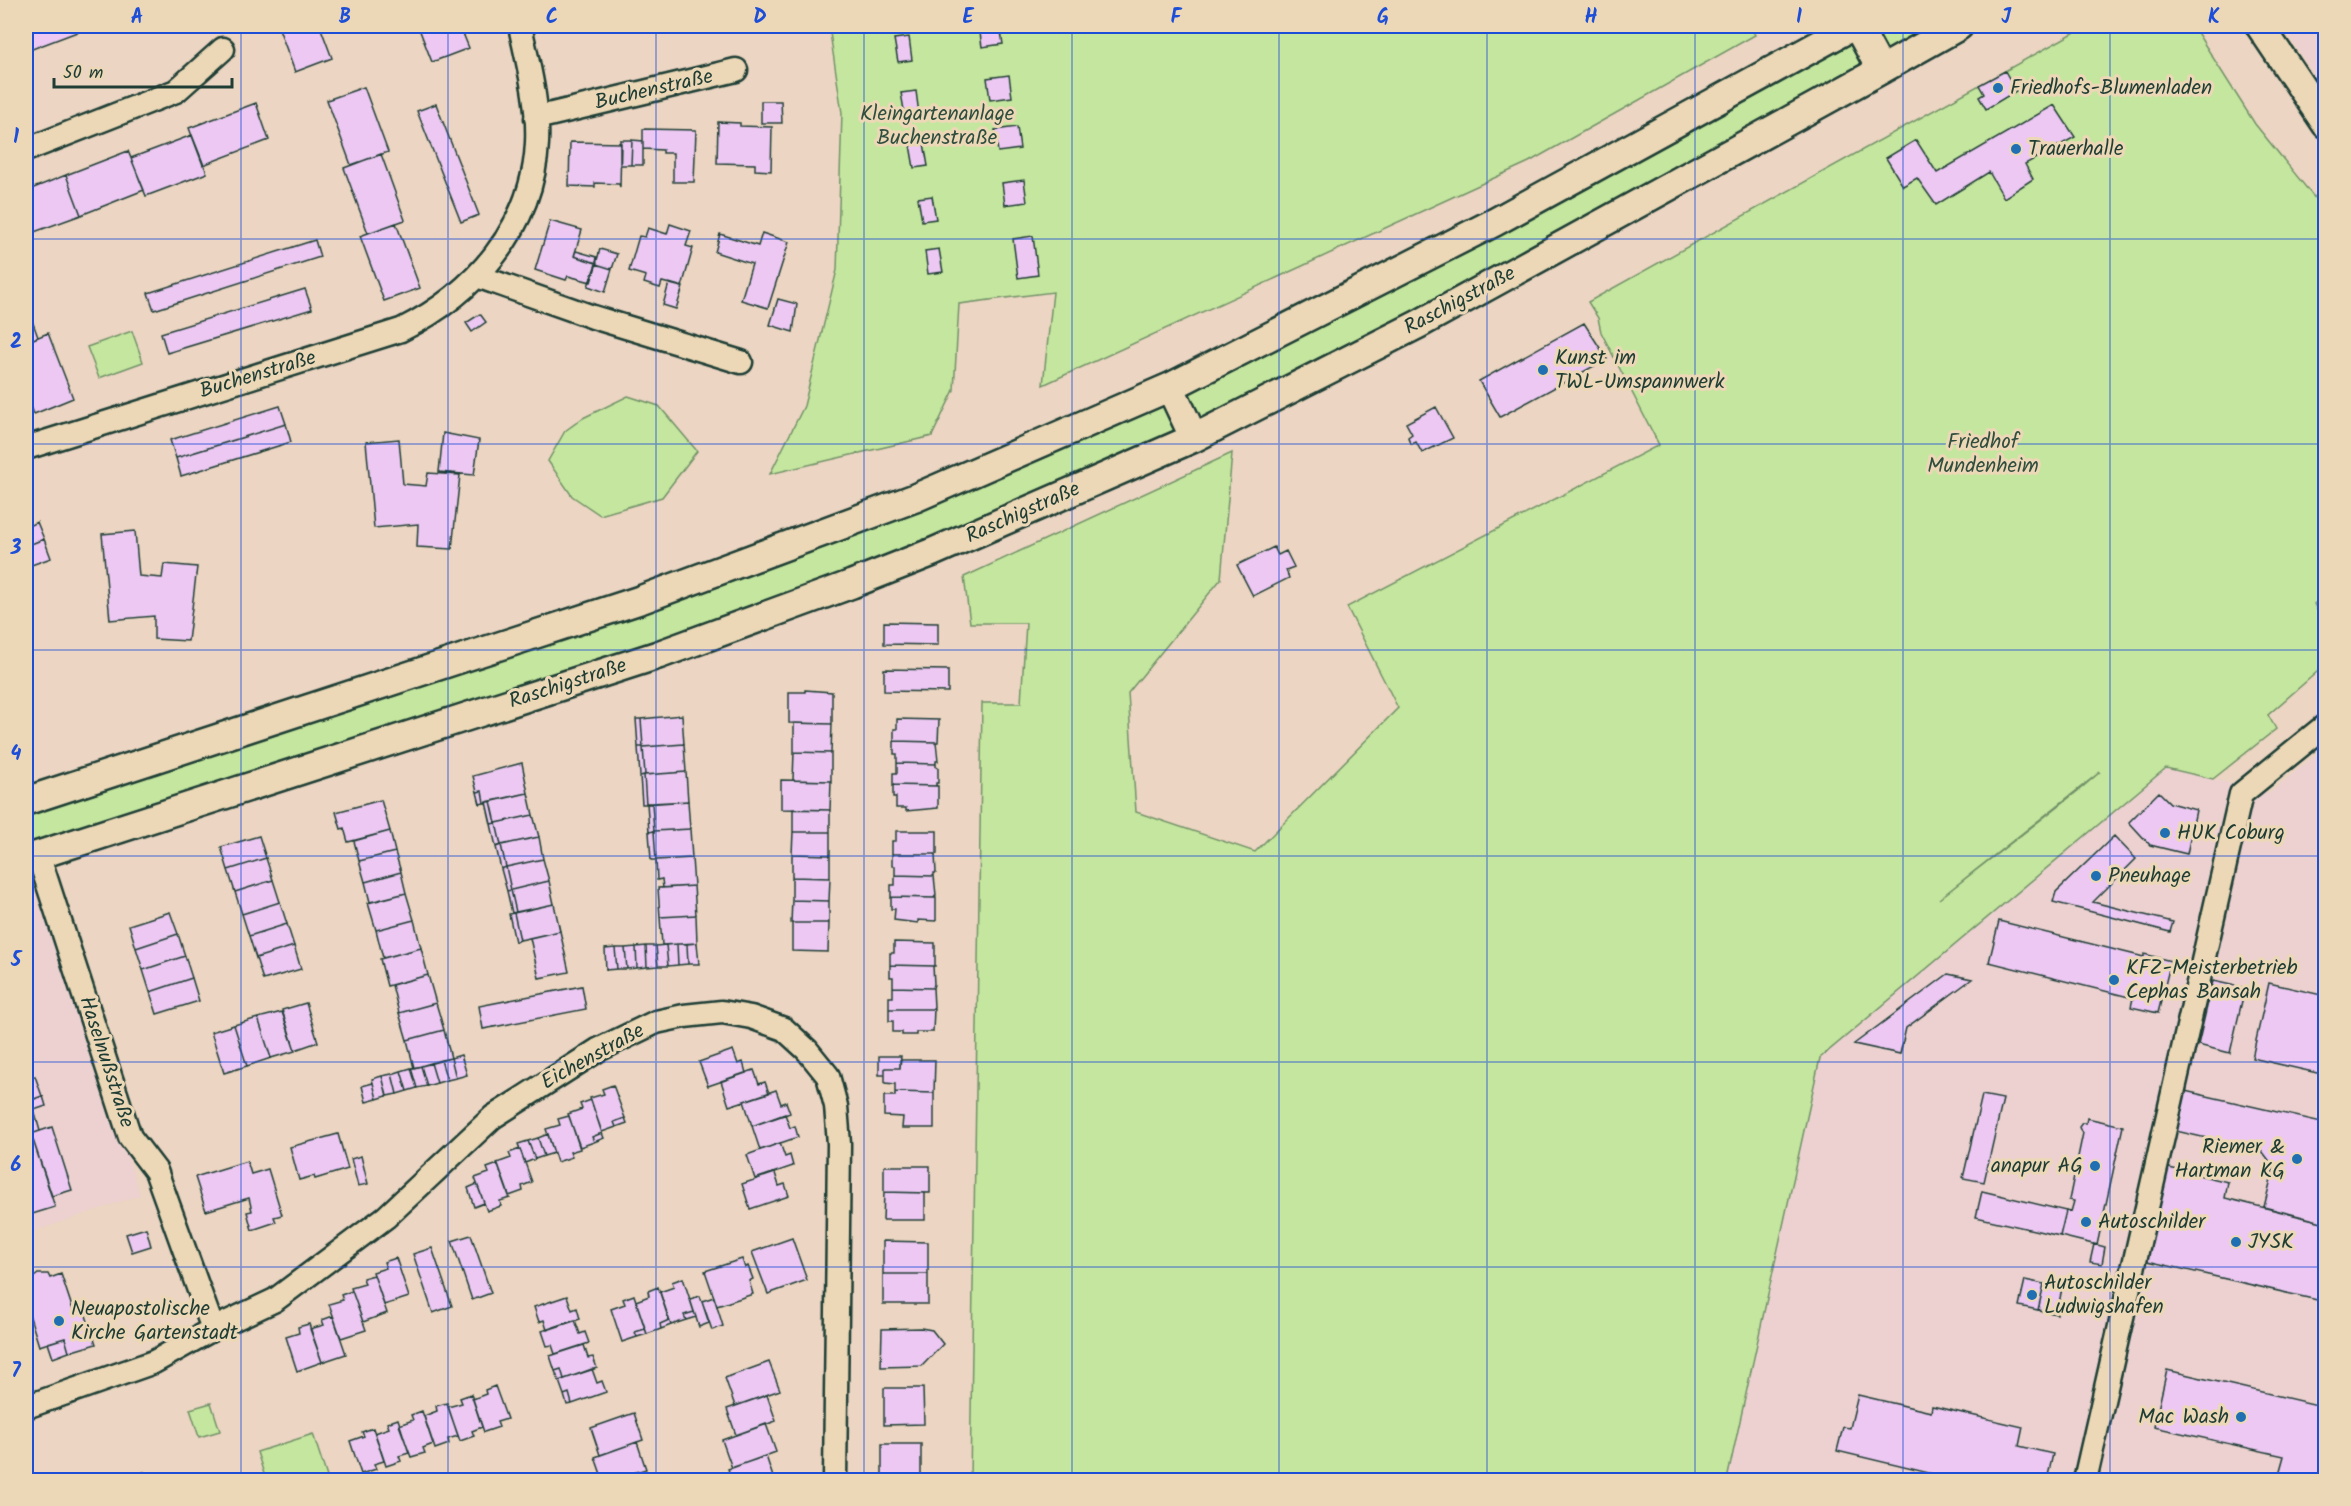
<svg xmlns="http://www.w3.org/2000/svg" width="2351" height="1506" viewBox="0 0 2351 1506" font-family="Kalam,sans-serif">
<rect width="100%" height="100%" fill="#ecd5c2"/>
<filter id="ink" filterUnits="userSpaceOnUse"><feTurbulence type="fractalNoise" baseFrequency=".0167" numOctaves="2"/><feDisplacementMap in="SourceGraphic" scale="12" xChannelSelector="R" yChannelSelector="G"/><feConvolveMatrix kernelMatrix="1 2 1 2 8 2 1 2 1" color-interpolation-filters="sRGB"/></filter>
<g filter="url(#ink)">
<path fill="#ecd1d0" d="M2282,26H2325V92Z
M2325,747V1480H1727L1820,1058L2166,768L2270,793Z
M40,887L140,1195L26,1234V892Z"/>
<path fill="#c5e69e" stroke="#729269" stroke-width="1.5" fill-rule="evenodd" d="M829,26H1750L1755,35L1529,162L1043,385L1053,292L959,304L954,390L932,436L770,474L804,406L837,270L842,113Z
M1853,26L1881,70L1419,324L933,552L26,859V801L640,600L1170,387Z
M1883,26H1936L1881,56L1874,31Z
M2086,26H2193L2255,124L2325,211L2326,594L2314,604L2325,626V665L2268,715L2276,729L2213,779L2166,768L1820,1058L1727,1480H970L982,703H1021L1026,623H970L964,577L1232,453L1221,579L1128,693L1136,812L1255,852L1398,708L1347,607L1659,445L1601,332L1598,318L1588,302ZM2100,772L2079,790L1939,899Z
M132,331L143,362L99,378L87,347Z
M628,396L659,406L697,451L662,497L600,515L572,496L548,461L565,431L583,418Z
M211,1403L220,1431L199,1437L190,1409Z
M313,1434L328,1480H266L257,1452Z"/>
<path fill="#ecc8f2" stroke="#1f3d34" stroke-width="1.5" d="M39,26H93L27,51L26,31Z
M278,26H320L332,58L295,72Z
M418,26H460L469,48L432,62Z
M979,26H1000L1003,44L982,47Z
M909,37L912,60L898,62L894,39Z
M2005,71L2016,91L1986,109L1979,97L1984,94L1979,85Z
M1009,75L1012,97L990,100L987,78Z
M364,87L388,152L351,165L327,100Z
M916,91L919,114L905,116L901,93Z
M761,101H781L782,123H761Z
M256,103L269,140L203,165L189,128Z
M436,104L479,215L461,222L417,111Z
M2054,105L2075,137L2025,164L2033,179L2004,198L1989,172L1936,205L1917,178L1903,186L1886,158L1916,140L1937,173Z
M718,122L740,123V126L772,127L771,171L755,170V164L717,163Z
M1017,127L1020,149L998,152L995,130Z
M643,129L696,130L694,182H673V153H663V150L643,149Z
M192,135L207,173L146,196L131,158Z
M620,140H632L631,165H620Z
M632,140L643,141V165H631Z
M570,142L621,143L620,187L619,184L595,183V187L569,186Z
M924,143L928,166L914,168L910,145Z
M128,151L144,190L81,215L66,175Z
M381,154L405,220L368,233L344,168Z
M66,175L81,215L26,235V191Z
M1024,180L1027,202L1005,205L1002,183Z
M932,196L936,219L922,221L918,198Z
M550,221L582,230L574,256L597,263L591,282L568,276L566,280L535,270Z
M396,223L420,288L384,301L360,236Z
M670,224L691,231L686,246L693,248L682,287L662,282L660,288L644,283L646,276L629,271L639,236L645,237L648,228L667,234Z
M762,233L789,242L768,308L741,300L752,264L715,252L720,234L758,246Z
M1033,236L1038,275L1018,278L1013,239Z
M315,240L320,257L154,310L148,293Z
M600,249L617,254L612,269L596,264Z
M939,249L943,272L928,274L925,251Z
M576,251L597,257L596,263L574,256Z
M596,264L612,269L605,292L588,286Z
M669,283L683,287L676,309L663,305Z
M305,289L312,309L167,353L161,333Z
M778,299L797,304L793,332L770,325Z
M26,304L38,337L26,342Z
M480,314L486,322L472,332L466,323Z
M1584,323L1607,359L1500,417L1479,381Z
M48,333L73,398L34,414L26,393V342Z
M280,406L286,424L176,458L170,440Z
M1436,407L1453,438L1422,453L1416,442L1412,444L1409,441L1408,437L1412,434L1406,423Z
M286,424L291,442L181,476L176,458Z
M443,433L479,440L474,475L439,472Z
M399,439L403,484L426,486L428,473L460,475L452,549L417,547L418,524L374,528L366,442Z
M37,522L44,539L26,546V527Z
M135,531L139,576L162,578L164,564L197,567L188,641L154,639V616L110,620L102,534Z
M44,539L51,558L26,567V546Z
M1274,547L1278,555L1286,551L1294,567L1286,570L1289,578L1253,596L1237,565Z
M884,622L938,623V645L884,644Z
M884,669L948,670V692L884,691Z
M805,690L832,692V724L789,723V692H805Z
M682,715L684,744L643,747L641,719Z
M636,719H641L643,747H638Z
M897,719L939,720L938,742L894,741V729H897Z
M794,723L832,724L831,753L794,752Z
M894,741L936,742L938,761H936V764L897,763V754H894Z
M684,744L686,772L645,775L643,747Z
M638,747H643L645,775L640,776Z
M794,752L831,753V781L793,780Z
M522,763L528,793L484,803L482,791L477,792L473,776Z
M897,763L936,764V767L938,768V783H936V786L893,785V773H897Z
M686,772L688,801L646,804L644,775Z
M644,775L646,804H642L640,776Z
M781,780L831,781L830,810L781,809Z
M893,785L938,786V808L906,811V808H896V797H893Z
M2326,788V812L2320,811Z
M482,791L484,803L480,804L477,792Z
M2159,792L2170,803L2196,810L2187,854L2150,845L2129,822Z
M528,793L533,815L496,823L491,801Z
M381,800L390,831L348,842L344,828L341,829L336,812Z
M491,801L496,823L491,824L486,802Z
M688,801L690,829L654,831L652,803Z
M647,803H652L654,831L649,832Z
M793,809L830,810V832H793Z
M533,815L539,837L501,845L496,823Z
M496,823L501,845L496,847L491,824Z
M690,829L692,858L656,860L654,831Z
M390,831L395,852L359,861L354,841Z
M654,831L656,860H651L649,832Z
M896,831H937V854H892V841H896Z
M793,832H830V855L792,854Z
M259,836L266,858L228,870L221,847Z
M2114,836L2136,859L2093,902L2173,922L2170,932L2053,902L2056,892Z
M539,837L543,859L506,867L501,845Z
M501,845L506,867L501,869L496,847Z
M395,852L401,872L365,882L359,861Z
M792,854L830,855V878L792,877Z
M892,854H935L936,873H934V876L895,875V866H892Z
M266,858L273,880L235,892L228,870Z
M692,858L694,886L663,888L662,879L657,880L656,860Z
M543,859L549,881L511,890L506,867Z
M506,867L511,890L507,891L501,869Z
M401,872L406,893L370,902L365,882Z
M895,875L934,876L936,895L934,898L891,897V885H895Z
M792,877L830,878L829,901L792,900Z
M273,880L280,902L242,914L235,892Z
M549,881L554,904L516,912L511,890Z
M694,886L696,915L660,917L658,888Z
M511,890L516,912L512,913L507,891Z
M406,893L414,920L376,930L368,903Z
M891,897L936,898V921L918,920V923L894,920L895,909H891Z
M792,900L829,901V923H791Z
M280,902L287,924L249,936L242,914Z
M554,904L560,931L520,940L514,913Z
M170,912L178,934L136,948L129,925Z
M514,913L520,940L515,942L509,914Z
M696,915L697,943L662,945L660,917Z
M414,920L421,948L383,958L376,930Z
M1999,921L2144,957V954L2171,961L2158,1013L2131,1007L2133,998L1989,962Z
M792,923H829L828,952L792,951Z
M287,924L294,946L256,958L249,936Z
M560,931L569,972L539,978L530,938Z
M178,934L185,956L143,970L136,948Z
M894,942L935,943V966L890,965V953H894Z
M697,943L699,964H688L687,944Z
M677,944L678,965L668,966L666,945Z
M677,944H687L688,964L678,965Z
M666,945L668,966H658L656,946Z
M294,946L301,969L263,980L256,958Z
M646,946L647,967L637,968L636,947Z
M646,946H656L658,966L647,967Z
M636,947L637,968L627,969L625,948Z
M421,948L428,975L387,986L380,959Z
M615,948L617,969L606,970L605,949Z
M615,948H625L627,969H617Z
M185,956L192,978L150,992L143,970Z
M890,965L933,966L934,984L933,988L893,987V977H890Z
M1948,974L1972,979L1906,1028L1900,1054L1854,1044Z
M428,975L436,1003L399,1013L392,985Z
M192,978L199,1001L157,1014L150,992Z
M2213,981L2245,988L2230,1053L2198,1045Z
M2269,983L2326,996V1075L2252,1058Z
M582,986L586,1009L483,1029L479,1006Z
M893,987L933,988L934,1007L932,1009H889V997H893Z
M306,1003L318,1042L295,1050L282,1010Z
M436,1003L444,1030L407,1040L399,1013Z
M889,1009H934L933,1032H916V1035H902V1032H893V1021H889Z
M282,1012L295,1051L271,1058L258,1018Z
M258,1018L271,1058L247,1066L234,1025Z
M234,1025L247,1066L224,1073L211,1032Z
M444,1030L451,1058L414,1068L407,1040Z
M733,1050L738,1064L743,1062L746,1073L708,1086L699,1062Z
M461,1055L467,1075L456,1078L451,1058Z
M879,1056H901L900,1068H885V1075H879Z
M451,1058L456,1078L447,1080L441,1060Z
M441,1060L447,1080L437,1083L431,1063Z
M900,1060H935L934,1093L895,1092V1084L885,1083V1068H900Z
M431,1063L437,1083L427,1086L421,1066Z
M421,1066L427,1086L417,1088L411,1068Z
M411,1068L417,1088L407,1091L401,1071Z
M754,1070L759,1084L765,1082L769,1093L729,1106L721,1081Z
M401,1071L407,1091L397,1094L392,1074Z
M392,1074L397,1094L387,1096L382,1076Z
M35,1076L42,1096L26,1102V1079Z
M382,1076L387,1096L377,1099L372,1079Z
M373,1083L377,1099L366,1102L362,1086Z
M613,1085L625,1118L614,1122L616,1127L602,1132L590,1098L604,1094L602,1089Z
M776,1090L781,1104L786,1102L790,1113L752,1126L744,1101Z
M2185,1091L2326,1123V1223L2264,1207L2274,1167L2262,1151L2176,1131Z
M895,1092L934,1093V1128H902L903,1117L884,1116V1096H895Z
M1982,1095L2003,1099L1984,1182L1963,1178Z
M43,1096L46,1106L34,1110L40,1131L31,1134L55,1207L26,1216V1102Z
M591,1100L602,1133L592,1137L594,1142L580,1147L568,1114L582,1109L580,1104Z
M785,1114L790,1128L795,1126L798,1137L760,1150L752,1126Z
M569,1116L580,1149L570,1152L572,1157L557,1162L546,1129L560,1125L558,1119Z
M625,1118L627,1123L616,1127L614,1122Z
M2087,1118L2123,1126L2097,1245L2060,1236L2066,1211L2071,1212L2074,1201L2069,1200L2083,1133L2081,1132L2079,1127L2082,1123H2086Z
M52,1127L72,1190L52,1196L31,1134Z
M602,1133L604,1138L594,1142L592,1137Z
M338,1134L348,1169L315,1179L314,1176L299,1180L290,1147Z
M548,1134L554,1153L544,1156L538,1138Z
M538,1138L544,1156L535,1159L528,1141Z
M528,1141L535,1159L525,1163L518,1144Z
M780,1143L785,1157L790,1155L793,1166L755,1179L747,1155Z
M520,1149L532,1182L522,1186L523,1191L509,1196L497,1163L511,1158L509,1153Z
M361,1156L368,1184L358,1186L351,1159Z
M247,1161L251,1174L268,1169L282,1215L274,1217L276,1222L252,1230L247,1212L252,1211L249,1198L206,1211L195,1177Z
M498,1164L510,1198L500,1201L501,1206L487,1211L475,1178L489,1173L487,1168Z
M884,1166H930V1193L884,1192Z
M2165,1167L2228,1182L2225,1198L2326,1223V1302L2143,1260Z
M775,1173L779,1186L785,1184L789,1196L750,1209L742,1184Z
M477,1184L484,1203L474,1207L468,1188Z
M1982,1191L2066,1211L2060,1236L1976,1217Z
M884,1192L925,1193V1220H883Z
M146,1228L151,1246L132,1252L126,1234Z
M471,1235L491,1293L472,1300L452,1241Z
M792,1238L807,1280L768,1294L752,1252Z
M883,1241L928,1242V1274H883Z
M2094,1244L2105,1247L2102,1264L2090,1262Z
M432,1248L452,1306L433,1313L413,1254Z
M396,1258L409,1297L384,1305L373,1272L386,1268L384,1262Z
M742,1259L745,1268L748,1266L753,1279L749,1281L753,1294L717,1306L705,1271Z
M38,1274H48L50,1278L61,1274L74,1313L84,1310L96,1344L69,1352L65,1338L39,1346L26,1304V1286L31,1284L30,1280Z
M883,1274H928V1304H883Z
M374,1275L387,1313L363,1322L351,1288L365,1284L363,1278Z
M683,1278L694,1312L684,1315L686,1320L671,1325L660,1292L674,1287L672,1282Z
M2025,1280L2044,1284L2038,1310L2019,1306Z
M2044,1284L2062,1288L2057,1314L2038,1310Z
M658,1287L669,1320L660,1324L661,1329L647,1334L636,1301L649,1296L648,1291Z
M352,1291L366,1330L341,1338L329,1304L343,1300L341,1295Z
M634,1295L645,1329L635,1332L637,1337L622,1342L611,1309L625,1304L623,1299Z
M567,1296L572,1310L577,1308L580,1319L547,1330L544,1320L539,1322L534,1307Z
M700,1296L709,1323L699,1327L690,1299Z
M714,1297L723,1326L712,1330L702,1301Z
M694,1312L696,1317L686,1320L684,1315Z
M333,1316L346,1354L322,1362L310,1329L324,1325L322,1320Z
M575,1320L580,1334L585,1332L589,1343L555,1354L552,1345L547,1346L542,1331Z
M669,1320L671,1325L661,1329L660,1324Z
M309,1324L322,1362L297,1371L286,1337L299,1333L298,1327Z
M921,1328L932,1330L943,1344L922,1366L881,1367L882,1329Z
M645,1329L647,1334L637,1337L635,1332Z
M65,1338L69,1352L53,1358L48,1343Z
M584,1345L588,1358L593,1357L597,1368L564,1379L561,1369L555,1371L550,1356Z
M769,1362L780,1390L735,1406L725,1378Z
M561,1369L564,1379L559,1381L555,1371Z
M592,1369L597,1383L602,1381L606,1392L572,1404L569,1393L564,1395L559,1381Z
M2167,1370L2326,1407V1480H2308L2279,1474L2284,1456L2154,1427Z
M495,1386L507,1419L497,1422L499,1427L484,1432L473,1399L486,1394L485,1390Z
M884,1388H923L924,1424L884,1425Z
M569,1393L572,1404L567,1405L564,1395Z
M471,1394L482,1427L472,1431L474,1436L460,1441L448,1407L462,1403L460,1398Z
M767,1395L776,1421L736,1435L727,1409Z
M1858,1395L1931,1412L1932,1406L2023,1427L2019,1446L2053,1454L2047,1480H1950V1478L1837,1451L1843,1427L1850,1428Z
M447,1403L458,1436L448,1439L449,1444L435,1449L424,1416L437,1411L436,1406Z
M422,1411L433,1444L423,1448L425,1453L411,1457L399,1425L413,1420L411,1415Z
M634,1413L643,1440L600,1455L591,1428Z
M398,1419L409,1453L399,1456L401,1461L386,1466L375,1433L389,1428L387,1423Z
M766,1424L776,1452L732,1468L722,1440Z
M373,1428L384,1461L374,1464L376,1469L361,1474L350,1441L364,1436L362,1432Z
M637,1442L646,1469L610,1480H603L595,1457Z
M882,1444H921V1480H882Z
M766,1456L774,1480H732L728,1469Z
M144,1472L146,1480H118Z
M637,1472L640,1480H610Z"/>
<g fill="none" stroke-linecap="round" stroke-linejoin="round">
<g stroke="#1f3d34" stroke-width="27">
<path id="minor" d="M536,118L736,70
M26,150L176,91L223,49
M477,276L593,317L741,362
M26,448L401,330C474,294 533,228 537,143C539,104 528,64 520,26
M38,854L130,1137L156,1171L213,1329
M26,1407L154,1362L213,1329L275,1300L386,1217L493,1117L598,1050L656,1022L684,1016L722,1012L751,1017L784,1029L807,1050L828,1076L836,1106L839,1144L835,1480
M2085,1480L2241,794L2326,725"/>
</g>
<g stroke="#1f3d34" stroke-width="32">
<path id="tertiary" d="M1857,26L1881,70
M2260,26L2326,124
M1170,387L1194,438
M26,801L640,600L915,498L1170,387L1495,222L1853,26
M26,859L658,655L852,584L933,552L1194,438L1419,324L1881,70L1959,26"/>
</g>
<use href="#minor" stroke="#ecd8b6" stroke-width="22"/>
<use href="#tertiary" stroke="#ecd8b6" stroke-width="27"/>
</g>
</g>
<path fill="none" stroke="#1d4ed8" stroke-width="1.5" stroke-opacity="0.55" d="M241,26V1480M448,26V1480M656,26V1480M864,26V1480M1072,26V1480M1279,26V1480M1487,26V1480M1695,26V1480M1903,26V1480M2110,26V1480M26,239H2326M26,444H2326M26,650H2326M26,856H2326M26,1062H2326M26,1267H2326"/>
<g fill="#1f6fb2" stroke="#ecd8b6" stroke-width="2">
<circle cx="1998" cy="88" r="6"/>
<circle cx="2016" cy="149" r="6"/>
<circle cx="1543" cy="370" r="6"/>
<circle cx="2165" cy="833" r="6"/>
<circle cx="2096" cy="876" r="6"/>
<circle cx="2114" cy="980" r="6"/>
<circle cx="2297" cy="1159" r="6"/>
<circle cx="2095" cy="1166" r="6"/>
<circle cx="2086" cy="1222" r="6"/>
<circle cx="2236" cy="1242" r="6"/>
<circle cx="2032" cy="1295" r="6"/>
<circle cx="59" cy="1321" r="6"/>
<circle cx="2241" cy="1417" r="6"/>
</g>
<g text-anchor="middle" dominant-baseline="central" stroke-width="6" stroke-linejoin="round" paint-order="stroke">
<g font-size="21" fill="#1f3d34" stroke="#ecd8b6" text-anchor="start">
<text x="2010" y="88">Friedhofs-Blumenladen</text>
<text x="2028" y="149">Trauerhalle</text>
<text x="1555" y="358">Kunst im<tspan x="1555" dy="24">TWL-Umspannwerk</tspan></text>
<text x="2177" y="833">HUK Coburg</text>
<text x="2108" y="876">Pneuhage</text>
<text x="2126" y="968">KFZ-Meisterbetrieb<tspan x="2126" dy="24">Cephas Bansah</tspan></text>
<text x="2285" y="1147" text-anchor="end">Riemer &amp;<tspan x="2285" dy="24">Hartman KG</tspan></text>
<text x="2083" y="1166" text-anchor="end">anapur AG</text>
<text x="2098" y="1222">Autoschilder</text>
<text x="2248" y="1242">JYSK</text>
<text x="2044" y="1283">Autoschilder<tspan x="2044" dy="24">Ludwigshafen</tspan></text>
<text x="71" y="1309">Neuapostolische<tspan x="71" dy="24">Kirche Gartenstadt</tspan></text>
<text x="2229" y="1417" text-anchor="end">Mac Wash</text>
</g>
<g font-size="21" fill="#1f3d34" stroke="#ecd8b6">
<text transform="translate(654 90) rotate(-13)">Buchenstraße</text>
<text transform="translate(1460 301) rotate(-28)">Raschigstraße</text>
<text transform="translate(258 375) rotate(-17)">Buchenstraße</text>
<text transform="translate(1023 513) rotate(-24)">Raschigstraße</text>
<text transform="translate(568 684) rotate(-18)">Raschigstraße</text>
<text transform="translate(593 1057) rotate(-29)">Eichenstraße</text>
<text transform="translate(106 1062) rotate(72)">Haselnußstraße</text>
</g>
<g font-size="21" fill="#304e3f" stroke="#ecd8b6">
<text x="937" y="114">Kleingartenanlage<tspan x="937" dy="24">Buchenstraße</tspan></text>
<text x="1983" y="442">Friedhof<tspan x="1983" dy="24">Mundenheim</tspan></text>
</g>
</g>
<rect width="2351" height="1506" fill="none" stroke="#ecd8b6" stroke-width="66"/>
<path d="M54 78v9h178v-9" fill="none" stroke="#1f3d34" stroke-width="3"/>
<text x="63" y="78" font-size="18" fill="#1f3d34" stroke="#ecd8b6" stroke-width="4.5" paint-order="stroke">50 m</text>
<rect x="33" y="33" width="2285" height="1440" fill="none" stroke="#1d4ed8" stroke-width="2"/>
<g font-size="20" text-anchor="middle" font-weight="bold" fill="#1d4ed8">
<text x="137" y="23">A</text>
<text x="345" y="23">B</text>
<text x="552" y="23">C</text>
<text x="760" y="23">D</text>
<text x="968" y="23">E</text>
<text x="1176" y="23">F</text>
<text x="1383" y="23">G</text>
<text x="1591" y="23">H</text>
<text x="1799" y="23">I</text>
<text x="2006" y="23">J</text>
<text x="2214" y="23">K</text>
<text x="16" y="143">1</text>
<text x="16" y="348">2</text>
<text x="16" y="554">3</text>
<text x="16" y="760">4</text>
<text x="16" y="966">5</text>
<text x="16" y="1171">6</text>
<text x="16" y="1377">7</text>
</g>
</svg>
